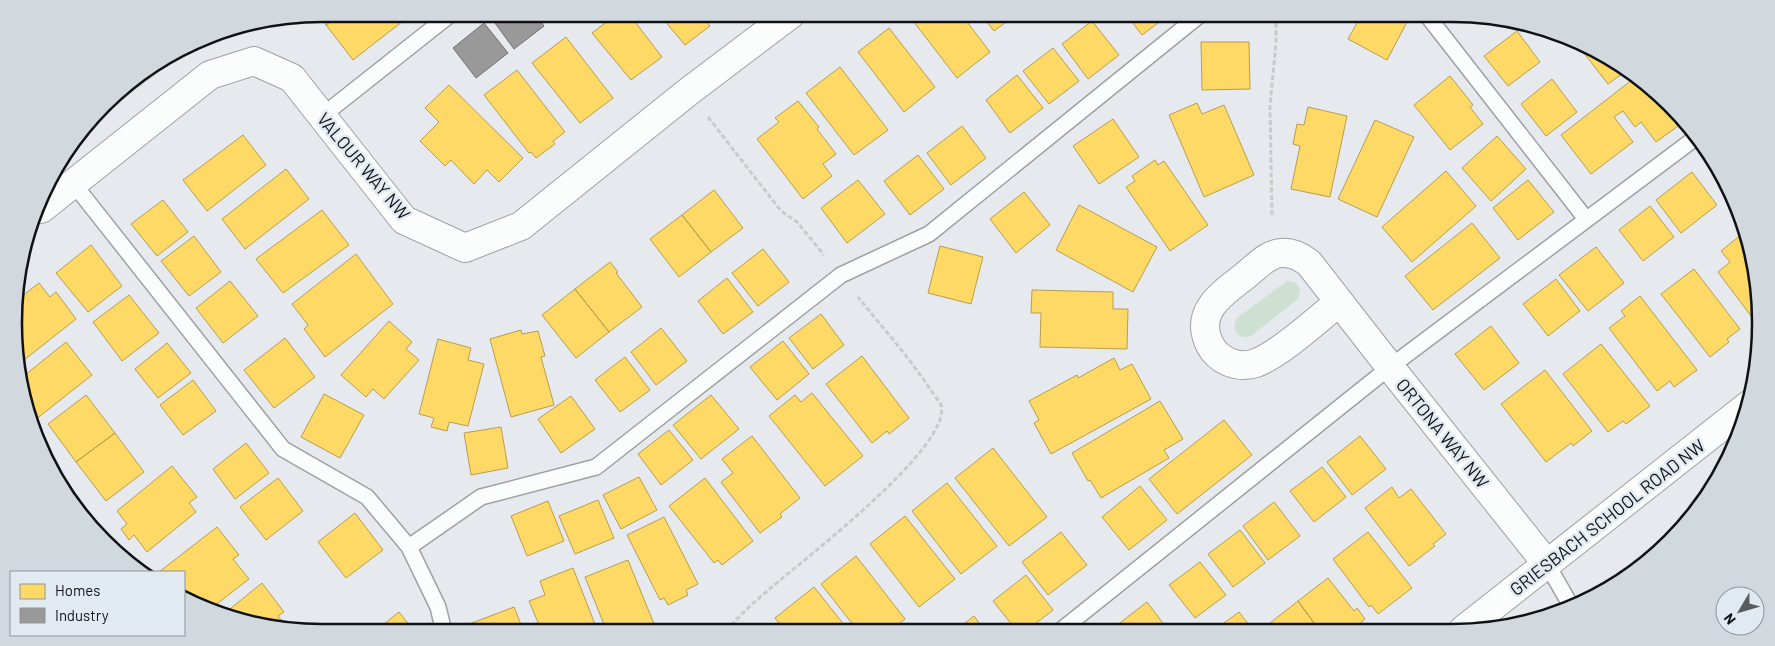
<svg xmlns="http://www.w3.org/2000/svg" width="1775" height="646" viewBox="0 0 1775 646" font-family="Barlow,sans-serif">
<rect width="100%" height="100%" fill="#e6eaee"/>
<path fill="#cee0d2" d="M178,57L91,125L119,90Z
M1287,281C1294,281 1297,283 1300,289L1298,299L1251,336C1237,340 1231,330 1237,318Z"/>
<path fill="#ffd966" stroke="#b79d4d" d="M323,14H341L326,25L318,15Z
M341,14H401L399,16L403,21L353,60L326,25Z
M617,14H629L662,57L631,80L592,33Z
M659,14H711L704,19L710,26L685,45Z
M915,14H961L990,52L957,78L910,17Z
M981,14H1017L994,31Z
M1126,14H1170L1142,35Z
M1362,14H1397L1408,20L1387,60L1348,39Z
M1092,21L1119,55L1088,79L1062,44Z
M889,28L935,87L904,112L858,52Z
M1517,31L1540,62L1508,86L1484,56Z
M566,37L613,98L580,123L532,63Z
M1201,42H1249L1250,89L1202,90Z
M1053,48L1079,81L1049,104L1023,71Z
M1580,48L1626,71L1608,84Z
M840,67L888,130L854,155L806,93Z
M517,70L565,132L553,141L555,144L536,158L531,152L529,153L484,95Z
M1017,75L1043,108L1010,133L986,100Z
M1450,76L1473,105L1470,107L1483,124L1450,150L1414,105Z
M1637,76L1681,124L1656,142L1641,122L1635,127L1623,111L1614,117L1633,142L1591,174L1561,135Z
M1552,79L1577,112L1546,136L1521,104Z
M449,85L523,158L499,182L487,170L474,184L451,160L445,166L420,141L439,122L425,108Z
M798,101L819,127L817,129L836,154L823,164L832,176L803,199L757,139L779,122L775,118Z
M1197,103L1202,114L1224,105L1254,175L1204,197L1169,115Z
M1308,107L1347,116L1330,197L1291,189L1300,146L1293,144L1297,124L1304,125Z
M1113,119L1139,157L1099,184L1073,146Z
M1375,120L1414,137L1377,217L1338,199Z
M962,126L986,158L951,185L927,153Z
M243,135L266,165L207,211L183,180Z
M1497,136L1526,169L1491,201L1462,168Z
M918,155L944,189L910,215L884,181Z
M1155,160L1158,165L1164,161L1208,225L1170,251L1126,187L1135,181L1132,176Z
M286,169L309,199L245,249L222,219Z
M1446,171L1476,206L1412,262L1382,227Z
M1692,172L1717,205L1681,233L1656,200Z
M858,180L885,214L847,243L821,208Z
M1528,180L1554,212L1518,240L1493,208Z
M714,190L743,228L711,252L682,215Z
M1024,192L1050,225L1016,253L990,219Z
M163,200L188,232L157,256L131,224Z
M1079,205L1157,247L1133,292L1056,250Z
M1650,206L1674,237L1643,261L1619,230Z
M322,210L349,245L283,293L256,259Z
M682,215L711,252L679,277L650,239Z
M1472,223L1500,258L1433,310L1405,276Z
M1742,234L1759,283L1757,311L1751,316L1718,272L1730,262L1721,251Z
M194,236L221,272L189,296L161,261Z
M91,245L122,286L88,312L56,273Z
M940,246L983,257L971,304L928,293Z
M1596,247L1624,283L1588,311L1559,275Z
M763,249L789,282L758,306L732,273Z
M356,254L393,304L325,357L304,329L308,325L292,304Z
M610,262L618,272L616,273L642,307L609,332L575,289Z
M1694,269L1740,329L1727,339L1729,342L1710,357L1661,294Z
M727,278L753,312L723,334L698,301Z
M1556,279L1580,311L1548,336L1523,304Z
M230,281L258,316L223,343L196,308Z
M39,283L50,297L56,292L76,319L19,364L17,300Z
M575,289L609,332L576,358L542,315Z
M1032,290L1113,292V309H1128L1127,349L1040,347L1041,313H1031Z
M129,295L159,333L122,361L93,322Z
M1640,296L1697,370L1674,387L1670,381L1657,391L1609,328L1625,316L1621,311Z
M821,314L844,345L813,369L789,338Z
M389,321L412,342L406,349L419,360L384,399L373,389L366,397L341,375Z
M1491,326L1519,363L1484,390L1455,354Z
M661,328L687,361L656,385L631,352Z
M521,330L522,334L538,331L545,356L541,357L554,405L511,417L490,339Z
M285,338L315,377L274,408L244,370Z
M438,339L471,348L468,360L484,364L468,426L449,422L447,431L431,427L434,418L419,414Z
M783,341L809,374L777,400L750,367Z
M66,342L92,375L35,420L20,384V379Z
M167,343L191,373L158,398L135,369Z
M1601,344L1650,406L1626,424L1623,421L1608,432L1563,374Z
M862,356L909,418L889,434L887,431L872,443L826,384Z
M625,357L650,390L620,412L595,380Z
M1114,358L1120,370L1132,364L1151,399L1051,454L1034,423L1039,420L1029,401L1077,375L1078,378Z
M1545,370L1592,431L1573,446L1571,443L1546,462L1501,404Z
M193,380L216,411L183,435L160,405Z
M812,393L863,456L825,486L769,416L795,395L801,402Z
M324,394L364,415L340,458L301,437Z
M86,395L115,433L76,462L48,424Z
M711,395L739,429L701,459L673,425Z
M571,396L595,429L561,453L538,419Z
M1160,401L1183,439L1164,450L1169,458L1101,498L1090,480L1088,481L1072,453Z
M1224,420L1252,455L1177,514L1149,479Z
M501,427L508,468L471,475L464,433Z
M669,430L693,460L661,485L638,454Z
M115,433L144,472L106,501L76,462Z
M752,436L800,498L780,514L782,517L760,533L721,482L733,473L722,459Z
M1360,436L1386,469L1352,495L1327,462Z
M246,443L269,473L235,499L213,469Z
M993,448L1047,517L1009,546L955,478Z
M172,466L197,497L189,503L196,512L147,552L134,535L129,540L121,529L127,524L117,511Z
M1322,467L1346,497L1314,522L1290,491Z
M639,477L657,510L621,529L603,495Z
M278,478L303,511L266,540L240,507Z
M705,478L753,541L722,565L718,560L714,563L669,506Z
M947,483L997,546L961,574L912,511Z
M1140,486L1167,520L1129,550L1102,517Z
M1392,487L1399,498L1411,489L1446,534L1433,544L1435,546L1409,566L1365,508Z
M598,500L614,538L575,554L559,516Z
M548,501L564,541L527,556L511,516Z
M1274,502L1300,536L1268,560L1243,526Z
M355,513L383,550L346,578L318,542Z
M905,516L955,579L919,607L870,544Z
M664,517L698,584L686,590L688,595L668,605L664,598L660,600L627,535Z
M217,527L239,555L233,559L249,579L213,607L184,593V572H159Z
M1240,530L1265,563L1233,587L1208,554Z
M1061,532L1087,565L1048,595L1022,562Z
M1368,532L1412,588L1378,614L1371,605L1369,607L1333,559Z
M856,556L905,619L890,631H858L821,584Z
M628,560L654,624L635,632H607L585,577Z
M1200,562L1226,595L1195,618L1169,585Z
M573,568L598,632H542L529,601L545,595L540,581Z
M1026,575L1053,610L1026,631H1017L993,601Z
M1328,578L1354,611L1357,608L1365,619L1352,630H1319L1298,601Z
M262,583L284,612L278,616L288,628L243,622L225,613Z
M814,587L849,631H785L775,618Z
M1298,601L1319,630H1267L1265,627Z
M1147,602L1168,630H1113L1112,629Z
M514,607L524,632H467L464,626Z
M399,612L415,632H374Z
M1239,612L1253,630H1217L1216,629Z
M974,616L985,631H955Z"/>
<path fill="#999" stroke="#707071" d="M499,14H535L544,26L514,49L492,19Z
M484,23L508,53L476,78L453,48Z"/>
<g fill="none" stroke-linecap="round" stroke-linejoin="round">
<g stroke="#9ea1a4" stroke-width="18">
<path id="lane" d="M1426,14L1586,219
M322,116L451,14
M73,183L283,449L367,497L409,547L438,607L444,632
M409,547L481,497L596,467L841,275L929,234L1201,14
M1547,564L1571,606
M1060,631L1390,367L1694,139"/>
</g>
<g stroke="#9ea1a4" stroke-width="30">
<path id="street" d="M41,209L210,75L254,61L292,78L404,220L465,248L521,226L688,92L791,14
M1339,302C1317,320 1281,353 1256,363C1245,367 1233,365 1223,359C1215,354 1210,347 1207,338C1197,308 1226,291 1246,275C1256,267 1267,254 1281,253C1292,252 1300,256 1309,263L1390,367L1547,564
M1463,630L1750,404"/>
</g>
<path stroke="#c9cbcb" stroke-width="3" stroke-dasharray="5 2.5" stroke-linecap="butt" d="M708,117L781,211L797,222L824,255
M1272,215L1270,106L1276,43V14
M726,631C740,615 755,601 772,587C803,560 953,446 941,405C939,400 933,394 930,389C909,357 882,327 858,297"/>
<use href="#lane" stroke="#fbfcfc" stroke-width="15"/>
<use href="#street" stroke="#fbfcfc" stroke-width="28"/>
</g>
<g text-anchor="middle" dominant-baseline="central" stroke-width="5" stroke-linejoin="round" paint-order="stroke">
<g font-size="18" fill="#0f1114" stroke="#e2eaf1">
<text transform="translate(364 166) rotate(50)">VALOUR WAY NW</text>
<text transform="translate(1443 433) rotate(51)">ORTONA WAY NW</text>
<text transform="translate(1607 517) rotate(-38)">GRIESBACH SCHOOL ROAD NW</text>
</g>
</g>
<path d="M0 0H1775V646H0ZM322 22H1452A300 300 0 0 1 1752 322V324A300 300 0 0 1 1452 624H322A300 300 0 0 1 22 324V322A300 300 0 0 1 322 22Z" fill="#d1d9df" fill-rule="evenodd"/>
<path fill="none" stroke="#0f1114" stroke-width="2.5" d="M322 22H1452A300 300 0 0 1 1752 322V324A300 300 0 0 1 1452 624H322A300 300 0 0 1 22 324V322A300 300 0 0 1 322 22Z"/>
<rect x="10" y="571" width="175" height="65" fill="#e2eaf1" stroke="#8e9399"/>
<rect x="20" y="584" width="25" height="15" fill="#ffd966" stroke="#8e9399"/>
<text x="55" y="596" font-size="15" fill="#0f1114">Homes</text>
<rect x="20" y="608" width="25" height="15" fill="#999999" stroke="#8e9399"/>
<text x="55" y="621" font-size="15" fill="#0f1114">Industry</text>
<g transform="translate(1740 611) rotate(232)"><circle r="24" fill="#e2eaf1" stroke="#8e9399"/>
<path d="M0-4L9 19L0 12L-9 19Z" fill="#5a5d60"/>
<text y="-8" font-size="14" font-weight="bold" text-anchor="middle" fill="#0f1114">N</text>
</g>
</svg>
